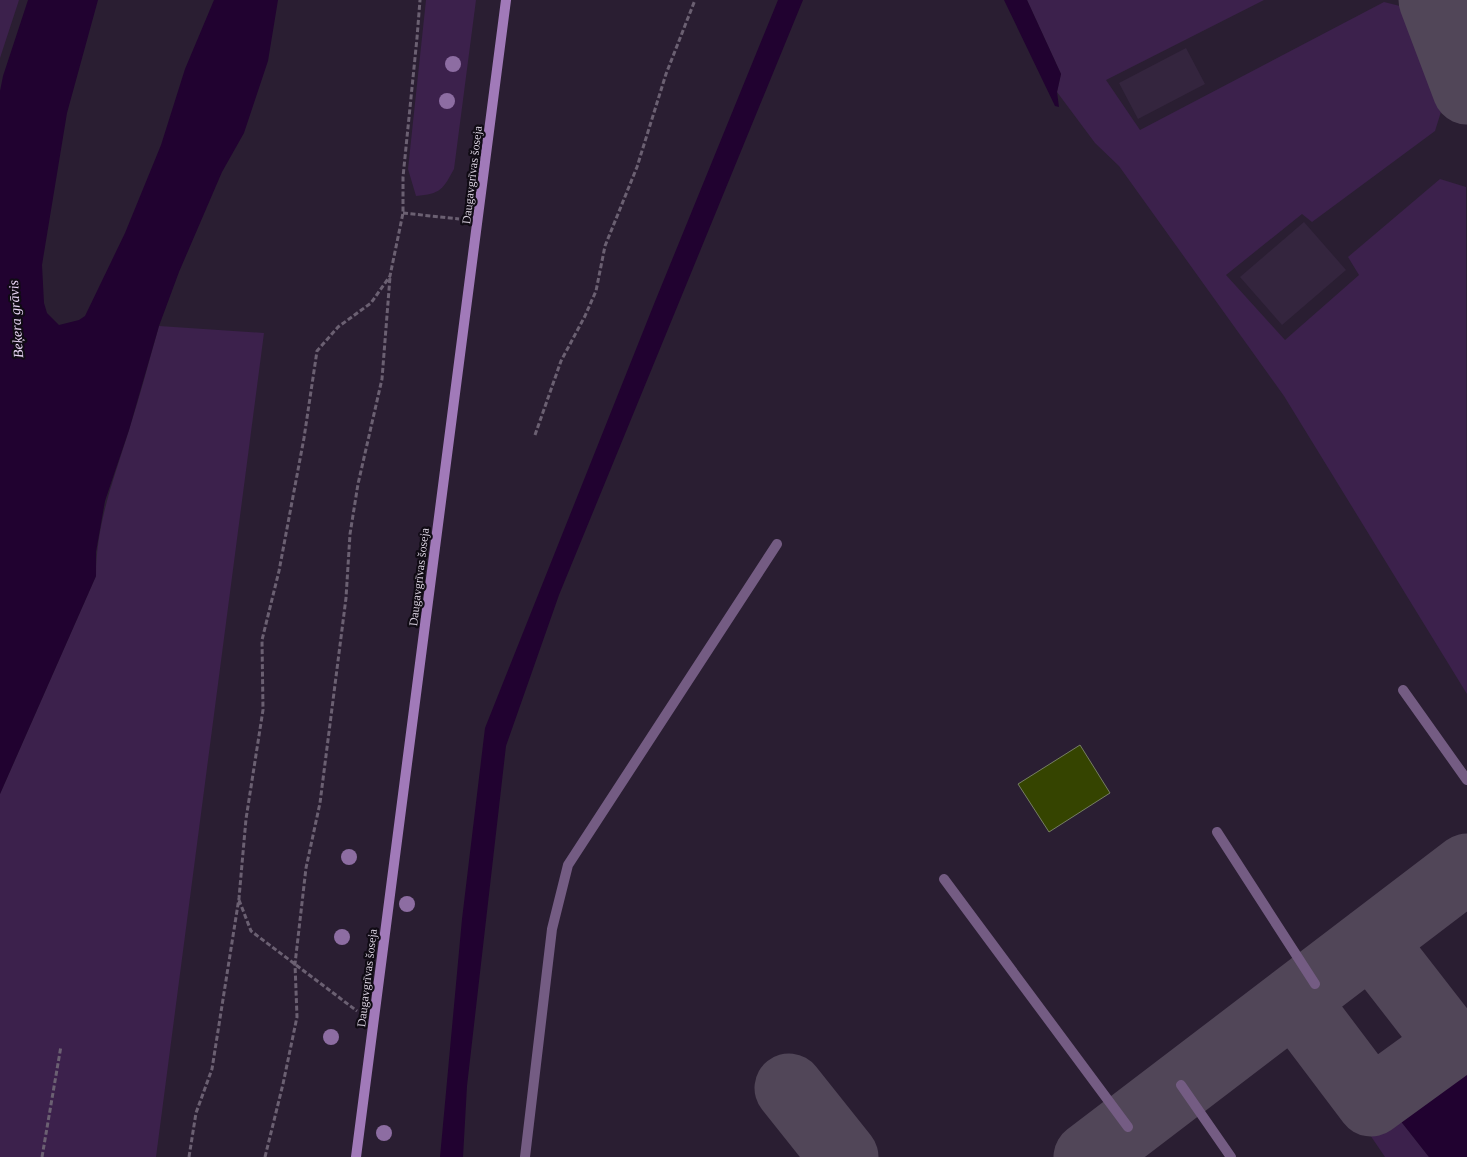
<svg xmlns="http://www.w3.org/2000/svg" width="1467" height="1157" viewBox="0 0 1467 1157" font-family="'Times New Roman',serif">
<rect width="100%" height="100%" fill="#2a1e32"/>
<path fill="#34253e" d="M1186,48L1205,84L1138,119L1119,83Z
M1304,222L1346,270L1282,325L1240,277Z"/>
<path fill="#3c214c" d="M0,0H19L0,58Z
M426,0H476L454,169C443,189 441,194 416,196L408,169Z
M1027,0H1264L1106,80L1140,130L1384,2L1412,9L1445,99L1435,131L1312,222L1302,214L1226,275L1285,340L1359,275L1348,257L1440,179L1466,187L1467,694L1284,396L1119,166L1095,143L1057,92L1061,74Z
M1451,0H1467V42Z
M159,326L264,333L156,1157H0V794L96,576C96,523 114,479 129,430C140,396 149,361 159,326Z
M1392,1110L1429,1157H1385L1364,1126Z"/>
<path fill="#210230" d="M28,0H98L67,113L42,265L44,303L47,313L59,325L79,320L85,316L125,233L161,145L185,69L214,0H278L268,61L244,133L222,172L179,272L159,326L129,430L105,501L96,552V576L0,794V91L3,76Z
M778,0H803L559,595L506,746L467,1086L463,1157H440L462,919L485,728L654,304Z
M1004,0H1027L1061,74L1057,92L1059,107L1055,106Z
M1465,1053H1467V1157H1429L1392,1110Z"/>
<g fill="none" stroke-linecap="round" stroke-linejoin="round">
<path stroke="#514658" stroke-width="69" d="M1433,0L1467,90
M1294,1000L1371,1102L1451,1044L1371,941
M789,1088L844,1157
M1088,1157L1467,868"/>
</g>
<path fill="#354400" stroke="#767e64" d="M1080,745L1110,793L1049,832L1018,784Z"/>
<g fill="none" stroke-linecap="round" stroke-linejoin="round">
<path stroke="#6b6072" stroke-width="3" stroke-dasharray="5 2.5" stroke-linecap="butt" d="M403,213L459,219
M535,435L561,361L585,316L596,291L605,246L637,167L666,74L695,0
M239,900L251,931L357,1011
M42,1157L61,1046
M189,1157L196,1113L212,1069L239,898L246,819L263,710L262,640L279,571L304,438L317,351L338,327L371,303L390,276L403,213V177L417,38L420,0
M265,1157L283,1084L297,1017L295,964L306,868L320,803L346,598L350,534L358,484L382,379L390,277"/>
<path stroke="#745c83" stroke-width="10" d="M1403,690L1467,780
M1217,832L1315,984
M944,879L1128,1127
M1181,1085L1231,1157
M525,1157L552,929L568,865L777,544"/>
<path stroke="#a17ab9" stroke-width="10" d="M356,1157L506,0"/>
</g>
<g fill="#8d6da2">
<circle cx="453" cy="64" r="8"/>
<circle cx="447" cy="101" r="8"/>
<circle cx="349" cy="857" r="8"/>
<circle cx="407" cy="904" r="8"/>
<circle cx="342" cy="937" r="8"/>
<circle cx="331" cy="1037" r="8"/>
<circle cx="384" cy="1133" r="8"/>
</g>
<g text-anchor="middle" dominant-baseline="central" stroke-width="4.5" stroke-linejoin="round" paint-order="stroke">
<g font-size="12" fill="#d7cfdd" stroke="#100b14">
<text transform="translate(472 175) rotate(-83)">Daugavgrīvas šoseja</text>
<text transform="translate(419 577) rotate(-83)">Daugavgrīvas šoseja</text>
<text transform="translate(367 978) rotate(-83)">Daugavgrīvas šoseja</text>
</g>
<g font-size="14" font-style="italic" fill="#ead7f6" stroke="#100b14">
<text transform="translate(16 319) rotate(-94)">Beķera grāvis</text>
</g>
</g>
</svg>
